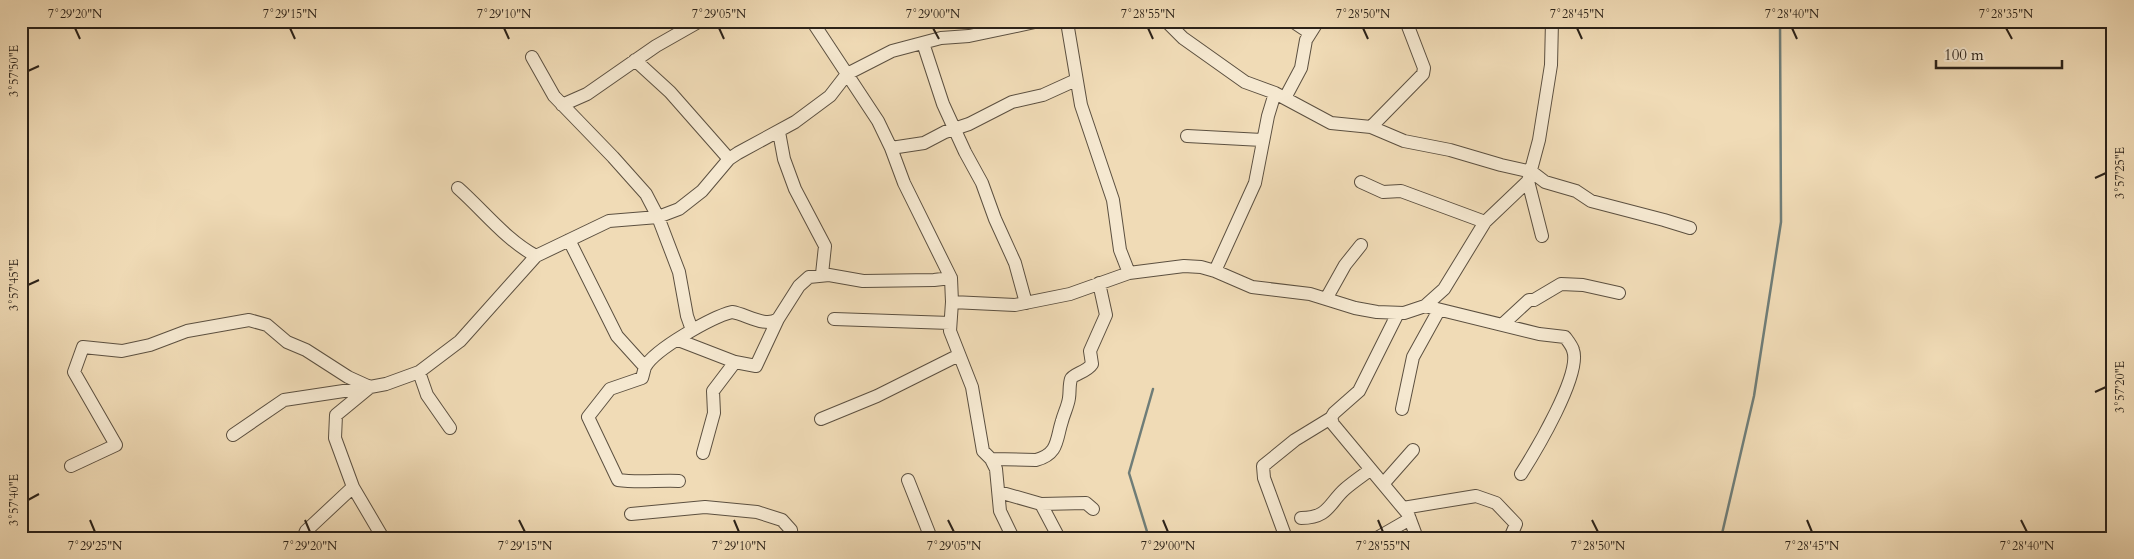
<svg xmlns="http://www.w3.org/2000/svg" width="2134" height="559" viewBox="0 0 2134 559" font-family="Cardo,serif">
<rect width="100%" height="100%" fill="#f0dbb6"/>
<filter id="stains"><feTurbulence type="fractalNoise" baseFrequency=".004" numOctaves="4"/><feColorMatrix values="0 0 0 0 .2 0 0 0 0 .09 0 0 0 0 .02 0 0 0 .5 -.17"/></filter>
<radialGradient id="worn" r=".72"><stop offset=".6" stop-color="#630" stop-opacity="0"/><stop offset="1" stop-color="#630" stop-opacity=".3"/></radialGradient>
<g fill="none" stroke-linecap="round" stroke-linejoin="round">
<path stroke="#6f7d78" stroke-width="2.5" d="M21,523L26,538
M1149,538L1129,473L1153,389
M1721,538L1754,396L1781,222L1780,21"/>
<g stroke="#5c5040" stroke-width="14">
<path id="minor" d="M812,21L878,121L891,148L904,183L951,278L952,302L950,331L972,387L983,451L991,459L996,469L1000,511L1013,538
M1166,21L1183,38L1245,82L1275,93L1331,123L1371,127L1404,141L1450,150L1501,165L1532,172L1545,182L1576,191L1591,201L1664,220L1690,228
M1292,21L1310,33
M1067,22L1081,105L1113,200L1120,250L1129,273
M923,43L943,104L965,152L982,183L995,219L1015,263L1026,303
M532,57L554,96L613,157L646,194L658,217L679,272L687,316L692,330
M635,60L670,92L729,159
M1285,98L1301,68L1306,40L1318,21
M562,105L587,94L656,46L700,21
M1371,127L1423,74L1424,68L1406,21
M779,132L784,159L795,189L825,246L822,274
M1187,136L1262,140
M891,148L924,143L945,132L969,124L1012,102L1043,95L1076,80
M1528,181L1542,236
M1361,182L1383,192L1401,191L1485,222
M458,188C484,211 506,240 536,256
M569,240L617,336L645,367
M1215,271L1255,183L1268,116L1275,93
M1326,299L1345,265L1361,245
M952,302L1015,305L1070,294L1129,273L1184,266L1201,267L1215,271L1252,287L1310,294L1355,308L1377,312L1404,313L1425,306L1444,289L1485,222L1528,181L1539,140L1551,65L1552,21
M1425,306L1539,334L1565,337C1568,341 1572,346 1573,350C1582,374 1535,452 1521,474
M1398,313L1359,391L1334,413L1331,418L1333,424L1408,514L1417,538
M834,319L950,323
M1503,324L1529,300H1534L1561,284L1583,285L1619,293
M678,340L735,362L756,366L778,319
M419,372L427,395L450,428
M1402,409L1413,357L1439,310
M821,419L877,396L959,355
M703,453L714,413L713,391L735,362
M991,459L1036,460C1059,454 1056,439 1062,421C1064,413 1068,406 1069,398C1070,392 1069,385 1071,379C1073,374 1087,372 1092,364L1090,351L1106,315L1099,283
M71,466L116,445L74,372L83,347L122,351L150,345L187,331L249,320L267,325L287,342L306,350L348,377L370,387L284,400L233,435
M908,480L931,538
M679,481C659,480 638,483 618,480L588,417L610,389L642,378C643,375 644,370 645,367C655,349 712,317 732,312C746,314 765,328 778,319L799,286L809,277L829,275L863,281L934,280L951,278
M1383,484L1413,450
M353,487L383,538
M999,492L1041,504L1059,538
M1041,504L1086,503L1093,509
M1403,508L1476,496L1496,503L1516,524L1510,538
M631,514L705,507L757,512L782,520L791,530L792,538
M1301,518C1329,518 1329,503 1345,489C1353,482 1362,476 1370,470
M303,538L306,531L353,487L335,438L336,415L370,387L386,384L419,372L460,341L536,256L609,221L658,217L679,209L702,191L729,159L738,153L795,122L830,96L847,74L892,51L941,38L969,36L1035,22L1072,21
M1286,538L1264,478L1263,466L1295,440L1331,418
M1377,538L1410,519"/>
</g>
<use href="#minor" stroke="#f5e8d0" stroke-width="12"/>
</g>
<path fill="none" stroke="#2b2219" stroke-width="2" d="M75,28L80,39M290,28L295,39M504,28L509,39M719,28L724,39M933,28L939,39M1148,28L1153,39M1363,28L1368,39M1577,28L1582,39M1792,28L1797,39M2006,28L2012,39M28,71L39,66M2095,178L2106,173M28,285L39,280M2095,392L2106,387M28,500L39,494M90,520L95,532M305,520L310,532M519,520L525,532M734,520L739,532M948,520L954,532M1163,520L1168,532M1378,520L1383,532M1592,520L1598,532M1807,520L1812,532M2021,520L2027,532"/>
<rect width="2134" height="559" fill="none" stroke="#f0dbb6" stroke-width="55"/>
<path d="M1936 60v8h126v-8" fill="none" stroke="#2b2219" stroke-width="2.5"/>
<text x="1944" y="60" font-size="15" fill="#2b2219" stroke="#f5e8d0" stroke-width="4" paint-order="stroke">100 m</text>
<rect x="28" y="28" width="2078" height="504" fill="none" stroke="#2b2219" stroke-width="2"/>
<g font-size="12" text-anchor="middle" fill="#2b2219">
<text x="75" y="18">7°29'20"N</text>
<text x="290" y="18">7°29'15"N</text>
<text x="504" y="18">7°29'10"N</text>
<text x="719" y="18">7°29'05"N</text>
<text x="933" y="18">7°29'00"N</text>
<text x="1148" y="18">7°28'55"N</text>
<text x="1363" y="18">7°28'50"N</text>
<text x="1577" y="18">7°28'45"N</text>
<text x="1792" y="18">7°28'40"N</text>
<text x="2006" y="18">7°28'35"N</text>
<text transform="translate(14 71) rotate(-90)" y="4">3°57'50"E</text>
<text transform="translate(2120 173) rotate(-90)" y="4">3°57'25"E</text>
<text transform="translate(14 285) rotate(-90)" y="4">3°57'45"E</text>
<text transform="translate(2120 387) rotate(-90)" y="4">3°57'20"E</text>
<text transform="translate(14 500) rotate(-90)" y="4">3°57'40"E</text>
<text x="95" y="550">7°29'25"N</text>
<text x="310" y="550">7°29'20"N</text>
<text x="525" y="550">7°29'15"N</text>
<text x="739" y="550">7°29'10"N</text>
<text x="954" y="550">7°29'05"N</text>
<text x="1168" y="550">7°29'00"N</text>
<text x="1383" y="550">7°28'55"N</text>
<text x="1598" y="550">7°28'50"N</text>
<text x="1812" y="550">7°28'45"N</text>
<text x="2027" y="550">7°28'40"N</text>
</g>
<rect width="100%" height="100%" filter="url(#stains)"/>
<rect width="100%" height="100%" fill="url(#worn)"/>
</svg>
